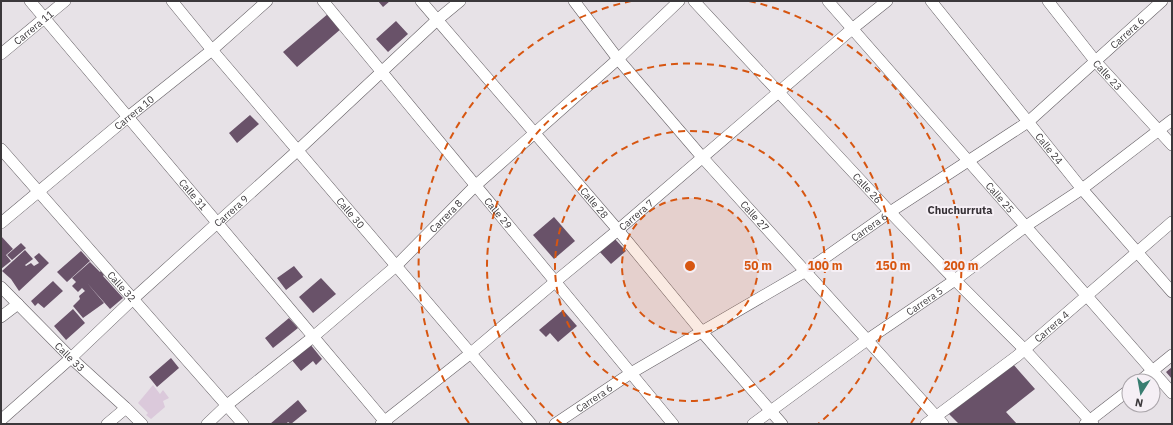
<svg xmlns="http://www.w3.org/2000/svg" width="1173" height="425" viewBox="0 0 1173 425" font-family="'IBM Plex Sans',sans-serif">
<rect width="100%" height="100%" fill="#e7e2e7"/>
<path fill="#dbc9db" d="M153,385L160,394L163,390L169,398L163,401L165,407L151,419L146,415L148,413L138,403Z"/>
<path fill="#695269" d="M378,1H390L383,7Z
M329,13L342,28L297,67L283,52Z
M396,21L408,34L388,52L376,39Z
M250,115L259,124L237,143L229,133Z
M554,217L575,241L554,259L533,235Z
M1,236L13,249L6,255L11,261L1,269Z
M614,238L626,251L611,264L599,251Z
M21,243L26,248L12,260L7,255Z
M25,250L33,259L25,265L26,266L31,263L34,266L39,263L34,257L39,253L49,263L19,291L11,279L2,271Z
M81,251L90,261L67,282L57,272Z
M90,262L100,272L101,271L104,275L103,276L123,298L110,309L87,283L104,303L83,318L73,306L80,299L79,296L85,291L82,288L78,292L72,286L76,282L72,278Z
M294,266L303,277L286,290L277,278Z
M321,278L336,294L313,313L299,297Z
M53,281L63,291L44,308L38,303L35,306L31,301Z
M73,309L85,323L66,340L54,326Z
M563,310L577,326L558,342L550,333L546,337L539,330Z
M289,318L298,328L273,348L265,338Z
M310,344L322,359L316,365L313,361L301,371L291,359Z
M171,358L179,368L157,387L149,377Z
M1013,364L1035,389L1006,412L1017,424H959L949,414Z
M1172,367V379L1166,372Z
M298,400L307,411L291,424L288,422L286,424H270Z"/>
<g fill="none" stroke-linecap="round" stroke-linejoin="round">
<g stroke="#666166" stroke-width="12">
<g id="minor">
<path id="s1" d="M30,1L387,424"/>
<path id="s2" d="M172,1L212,50L531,424"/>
<path id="s3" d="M323,1L673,424"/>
<path id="s4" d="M421,1L618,230L702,332L782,424"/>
<path id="s5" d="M574,1L618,59L702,157L943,424"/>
<path id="s6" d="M694,1L890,212L955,280L1025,350L1093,424"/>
<path id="s7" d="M828,1L1172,393"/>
<path id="s8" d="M931,1L1082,189L1172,292"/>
<path id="s9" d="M1048,1L1096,62L1172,145"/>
<path id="s10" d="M1,54L65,1"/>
<path id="s11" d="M1,149L243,424"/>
<path id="s12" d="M1,223L128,117L212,50L267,1"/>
<path id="s13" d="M1,287L71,358L126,408L142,424"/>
<path d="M1,317L18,304"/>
<path d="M1140,381L1172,355"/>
<path id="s14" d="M1,420L71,358L133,299L297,151L437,20L460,1"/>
<path d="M107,424L126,408"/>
<path id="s15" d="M207,424L227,405L313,337L396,266L475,186L618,59L679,1"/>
<path id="s16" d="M381,424L471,353L556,281L618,230L852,29L887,1"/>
<path id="s17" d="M555,424L631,373L806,271L890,212L1028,122L1162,1"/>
<path id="s18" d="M753,424L867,340L955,280L1026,226L1082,189L1172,120"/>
<path id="s19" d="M926,424L1017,356L1172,222"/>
<path d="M1085,424L1129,390"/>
</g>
</g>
<use href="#minor" stroke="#fff" stroke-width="11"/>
</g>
<circle cx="690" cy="266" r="68" fill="#d75611" fill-opacity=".12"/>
<g fill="none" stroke="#d75611" stroke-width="2" stroke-dasharray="7 5">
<circle cx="690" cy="266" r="68"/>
<circle cx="690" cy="266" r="135"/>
<path d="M562 424A203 203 0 1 1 818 424"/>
<path d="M469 423A271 271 0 0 1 631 1M749 1A271 271 0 0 1 911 423"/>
</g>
<g text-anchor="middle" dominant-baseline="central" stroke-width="4" stroke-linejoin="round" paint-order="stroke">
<g font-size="10" fill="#3b383b" stroke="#f5eff5">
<text stroke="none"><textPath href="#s10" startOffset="42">Carrera 11</textPath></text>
<text stroke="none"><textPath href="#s17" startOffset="695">Carrera 6</textPath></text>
<text stroke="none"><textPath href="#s9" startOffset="95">Calle 23</textPath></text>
<text stroke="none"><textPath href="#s12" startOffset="173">Carrera 10</textPath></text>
<text stroke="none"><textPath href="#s8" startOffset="189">Calle 24</textPath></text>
<text stroke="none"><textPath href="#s6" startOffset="255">Calle 26</textPath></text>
<text stroke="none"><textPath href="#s1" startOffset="253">Calle 31</textPath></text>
<text stroke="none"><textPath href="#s7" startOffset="261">Calle 25</textPath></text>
<text stroke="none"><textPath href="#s4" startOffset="266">Calle 28</textPath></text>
<text stroke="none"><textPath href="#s14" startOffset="311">Carrera 9</textPath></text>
<text stroke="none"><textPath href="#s2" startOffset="277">Calle 30</textPath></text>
<text stroke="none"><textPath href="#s3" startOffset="275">Calle 29</textPath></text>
<text stroke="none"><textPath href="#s16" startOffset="330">Carrera 7</textPath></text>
<text stroke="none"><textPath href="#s15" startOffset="317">Carrera 8</textPath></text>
<text stroke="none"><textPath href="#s5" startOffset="281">Calle 27</textPath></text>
<text stroke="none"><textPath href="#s17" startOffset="371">Carrera 6</textPath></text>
<text stroke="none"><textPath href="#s11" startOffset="183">Calle 32</textPath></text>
<text stroke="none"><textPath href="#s18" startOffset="211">Carrera 5</textPath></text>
<text stroke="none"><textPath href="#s19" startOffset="159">Carrera 4</textPath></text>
<text stroke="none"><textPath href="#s13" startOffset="98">Calle 33</textPath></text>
<text stroke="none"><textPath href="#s17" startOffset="47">Carrera 6</textPath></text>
</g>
<g font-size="11" font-weight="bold" fill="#342f34" stroke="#f5eff5">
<text x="960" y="210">Chuchurruta</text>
</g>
</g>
<circle cx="690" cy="266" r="6" fill="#d75611" stroke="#f5eff5" stroke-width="2"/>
<g font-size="12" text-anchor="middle" font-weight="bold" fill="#d75611" stroke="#f5eff5" stroke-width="4" stroke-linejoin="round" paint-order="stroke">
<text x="758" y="270">50 m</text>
<text x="825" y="270">100 m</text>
<text x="893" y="270">150 m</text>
<text x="961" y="270">200 m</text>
</g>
<rect width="1173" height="425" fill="none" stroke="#3b383b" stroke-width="4"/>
<g transform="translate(1141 393) rotate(191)"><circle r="19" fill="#f5eff5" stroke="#aba6ab"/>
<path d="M0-3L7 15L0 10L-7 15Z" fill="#397d71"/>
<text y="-6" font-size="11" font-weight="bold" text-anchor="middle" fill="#3b383b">N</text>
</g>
</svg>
